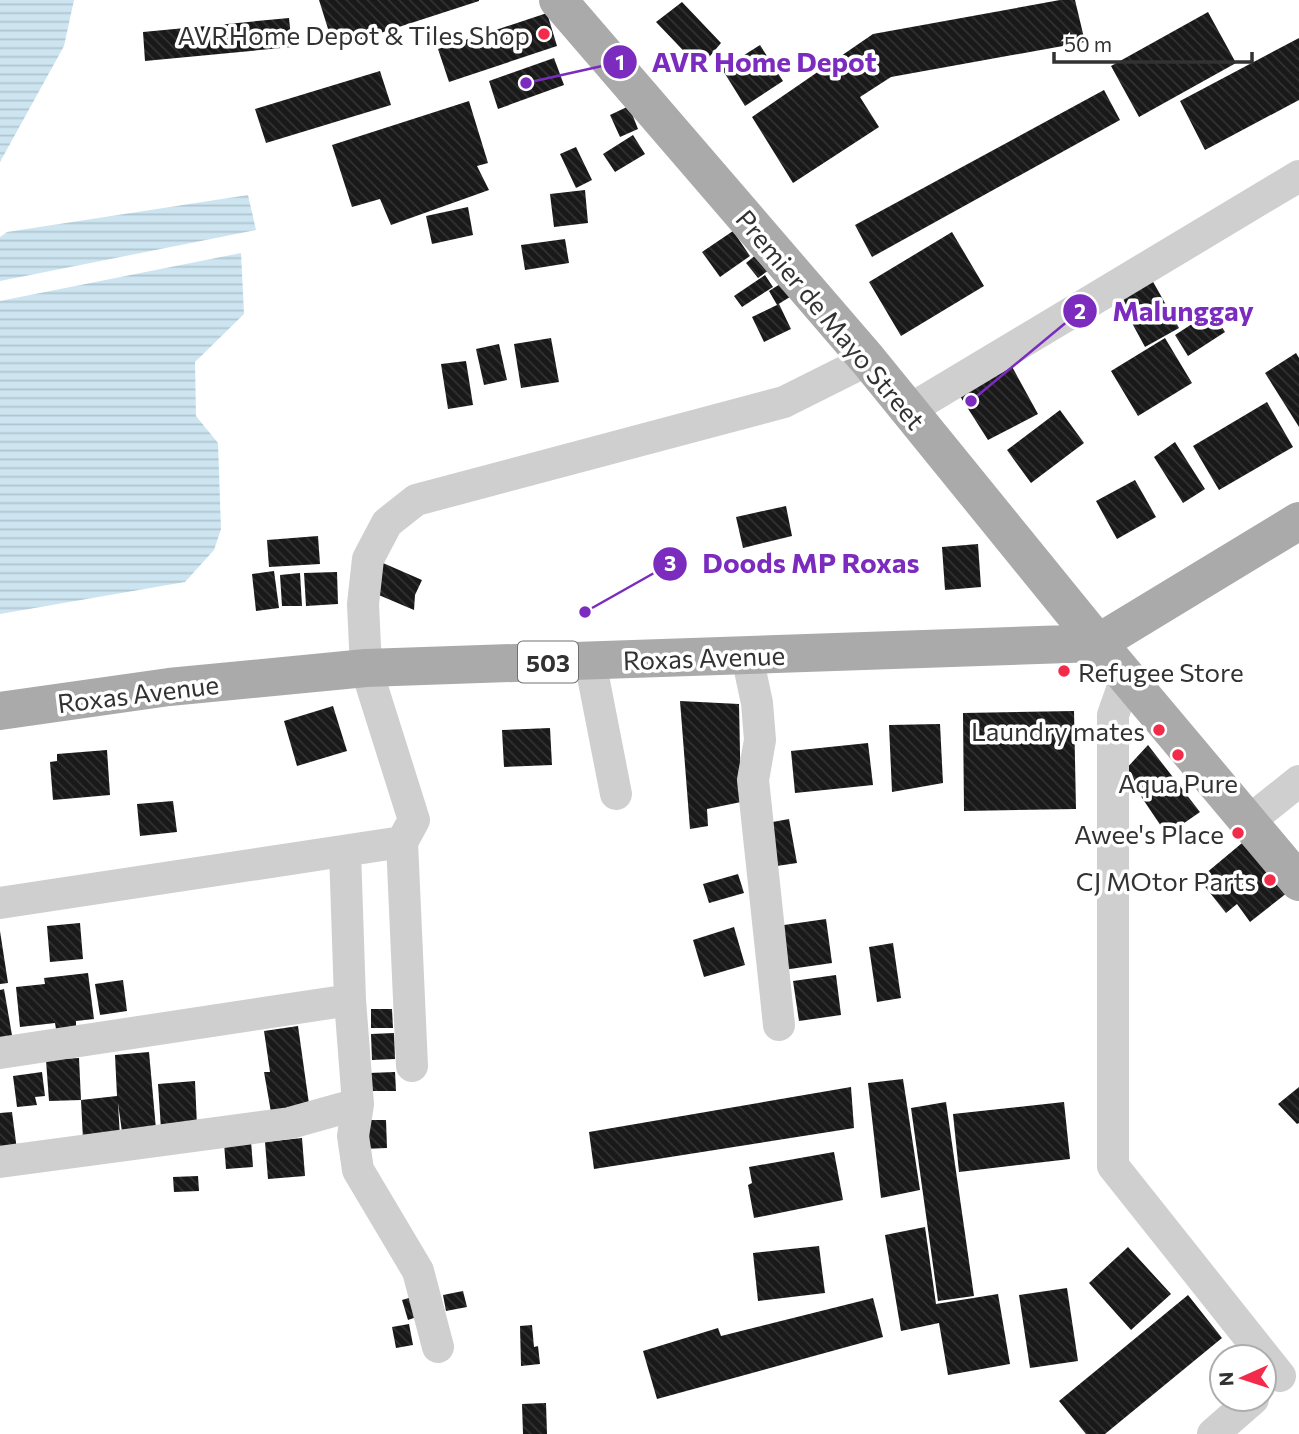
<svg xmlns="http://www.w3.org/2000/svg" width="1299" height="1434" viewBox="0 0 1299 1434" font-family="Commissioner,sans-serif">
<defs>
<pattern id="water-rules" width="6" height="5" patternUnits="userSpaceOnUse" patternTransform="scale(1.75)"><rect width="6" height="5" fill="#cce5f0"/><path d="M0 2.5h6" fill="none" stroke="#b0c5ce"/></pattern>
<pattern id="building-back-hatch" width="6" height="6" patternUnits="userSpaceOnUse" patternTransform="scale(1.75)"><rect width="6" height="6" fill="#191919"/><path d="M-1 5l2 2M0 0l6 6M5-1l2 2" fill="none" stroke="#323232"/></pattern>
</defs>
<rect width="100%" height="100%" fill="#fff"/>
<path fill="url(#water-rules)" d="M0,0H74L64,46L0,162Z
M248,195L256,230L0,281V237L7,232Z
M241,253L244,314L195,362L196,416L218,443L221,529L214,550L185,582L0,614V301Z"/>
<path fill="url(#building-back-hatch)" d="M319,0H479V1L334,48Z
M1060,0H1075L1085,42L891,77L860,97L879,127L793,183L752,117L873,34Z
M682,2L721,43L700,68L656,22Z
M1208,12L1236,63L1139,117L1111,66Z
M547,13L557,46L449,82L438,49Z
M289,18L292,47L145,61L143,32Z
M1299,38V100L1205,150L1180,101Z
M760,45L783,81L745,106L722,69Z
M554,58L564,85L498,109L489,81Z
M380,71L391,105L266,143L255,109Z
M1104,90L1120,120L872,257L855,225Z
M469,101L488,163L477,166L489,190L391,225L380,199L352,207L332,145Z
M629,106L638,129L620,137L610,115Z
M633,135L645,154L615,172L603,154Z
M576,147L592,180L576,188L560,154Z
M585,190L588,223L554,227L550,194Z
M468,207L473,235L432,244L426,216Z
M733,231L750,256L720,277L702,252Z
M952,232L984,286L901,336L869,282Z
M565,239L569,263L525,270L521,245Z
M757,254L769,270L758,278L746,263Z
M1147,271L1179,328L1145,347L1114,290Z
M765,275L773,287L742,307L734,296Z
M785,281L793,295L777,305L769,291Z
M779,304L791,329L764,342L752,317Z
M1212,311L1225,332L1188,356L1175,335Z
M551,338L559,382L521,388L514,344Z
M1165,338L1192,383L1138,416L1111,371Z
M499,344L507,380L484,385L476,349Z
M1296,353L1299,358V427L1265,373Z
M466,361L473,405L448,409L441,364Z
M1010,363L1038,414L988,440L958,393Z
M1267,402L1293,447L1219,490L1193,446Z
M1060,410L1084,443L1031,483L1007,450Z
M1175,442L1205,489L1183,503L1154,457Z
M1135,480L1156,517L1117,539L1096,501Z
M786,506L792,536L743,548L736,517Z
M318,536L320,564L269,567L267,540Z
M978,544L981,587L945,590L942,547Z
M383,563L422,580L415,595L414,610L374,593Z
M274,571L279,608L256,611L252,574Z
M337,572L338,604L306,606L304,573Z
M300,573L302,606H282L280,575Z
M680,701L739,704L741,802L707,809L708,826L690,829Z
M333,706L347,751L297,766L284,721Z
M1074,711L1076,809L964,811L963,713Z
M940,724L943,783L892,792L889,725Z
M550,728L552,765L504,767L502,730Z
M868,743L873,785L795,793L791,751Z
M1148,745L1200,812L1167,835L1124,771Z
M107,750L110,795L53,800L50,762L57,761V754Z
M173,801L177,832L140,836L137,804Z
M789,819L797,863L770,867L762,824Z
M1254,833L1297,885L1250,922L1237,904L1226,913L1199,879Z
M738,874L744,893L709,903L703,884Z
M826,919L832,963L783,970L777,926Z
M80,923L83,959L50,962L47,926Z
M734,927L745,965L704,977L693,940Z
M0,931L8,983L0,984Z
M893,943L901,998L877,1002L869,947Z
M88,973L94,1019L76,1021V1028L56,1029L55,1023L20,1027L16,987L45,984L44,978Z
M836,975L841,1015L799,1021L793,981Z
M123,980L127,1011L100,1015L95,984Z
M4,989L13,1041L0,1043V990Z
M371,1009H392L393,1028H371Z
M298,1026L310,1111L272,1118L264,1072H270L264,1031Z
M394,1033L395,1059L372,1060L371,1034Z
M149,1052L156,1129L122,1132L118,1103L120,1137L83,1140L81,1100L49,1101L46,1060L79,1058L81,1100L117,1096L115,1055Z
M42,1072L45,1096L35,1097L37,1105L17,1107L13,1076Z
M395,1072L396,1091H369V1073Z
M903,1079L920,1190L881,1198L868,1083Z
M195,1081L197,1126L161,1129L158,1084Z
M851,1087L854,1128L594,1169L589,1132Z
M1299,1087V1123L1297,1124L1278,1104Z
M946,1102L974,1296L938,1301L911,1108Z
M1064,1102L1070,1159L959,1172L953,1114Z
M12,1112L17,1150L0,1152V1113Z
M361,1120H386L387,1148L362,1149Z
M302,1138L305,1176L268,1179L265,1142Z
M251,1141L253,1167L226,1169L224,1143Z
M834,1152L843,1200L754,1218L748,1185L752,1183L749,1167Z
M198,1176L199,1191L174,1192L173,1177Z
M925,1227L936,1304L998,1294L1010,1364L948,1375L939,1323L901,1331L885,1235Z
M819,1246L825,1293L758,1301L753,1253Z
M1128,1247L1171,1294L1131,1330L1089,1283Z
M1067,1288L1078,1361L1030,1368L1019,1295Z
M463,1291L467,1307L446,1311L443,1295Z
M419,1295L425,1314L408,1320L402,1300Z
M1188,1295L1222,1338L1105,1434H1086L1059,1401Z
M873,1298L883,1337L657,1399L643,1351L718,1328L721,1336Z
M409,1324L413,1345L396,1348L392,1327Z
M532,1325L534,1347L538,1346L540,1364L521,1366L520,1326Z
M546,1403L547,1434H523L522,1404Z"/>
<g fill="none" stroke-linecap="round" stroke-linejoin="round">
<path stroke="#cfcfcf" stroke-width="32" d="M909,410L1299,176
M747,656L757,703L760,740L753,780L779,1025
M590,661L616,794
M1127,675L1113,715V1166L1280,1376
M1249,821L1299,781
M402,842L412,1066
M345,851L350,1000L358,1104L353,1136L358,1170L418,1271L438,1347
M0,903L402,842L414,820L366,668L363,604L368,559L387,523L416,500L784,402L868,360
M0,1053L350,1000
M0,1162L290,1123L358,1104
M1213,1434L1253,1399"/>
<path stroke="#aaa" stroke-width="38" d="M558,0L868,360L1098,643L1299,882
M0,711L169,687L366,668L1098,643L1299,521"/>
</g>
<g fill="#f32b4a" stroke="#fff" stroke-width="2.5">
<circle cx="544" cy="34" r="7"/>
<circle cx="1064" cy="671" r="7"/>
<circle cx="1159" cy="730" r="7"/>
<circle cx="1178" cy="755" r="7"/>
<circle cx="1238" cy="833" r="7"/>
<circle cx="1270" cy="880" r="7"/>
</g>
<g text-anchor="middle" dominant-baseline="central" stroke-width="7" stroke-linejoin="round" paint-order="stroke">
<rect fill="#fff" stroke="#707070" stroke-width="2" x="518" y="641.5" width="60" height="41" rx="5"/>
<g font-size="24" font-weight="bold" fill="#323232">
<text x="548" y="662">503</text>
</g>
<g font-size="26" fill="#323232" stroke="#fff" text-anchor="end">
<text x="530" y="34">AVRHome Depot &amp; Tiles Shop</text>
<text x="1078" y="671" text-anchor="start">Refugee Store</text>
<text x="1145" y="730">Laundry mates</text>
<text x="1178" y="782" text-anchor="middle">Aqua Pure</text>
<text x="1224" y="833">Awee's Place</text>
<text x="1256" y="880">CJ MOtor Parts</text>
</g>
<g font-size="26" fill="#323232" stroke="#fff">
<text transform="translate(831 319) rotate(50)">Premier de Mayo Street</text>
<text transform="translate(704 657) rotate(-2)">Roxas Avenue</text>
<text transform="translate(138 693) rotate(-7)">Roxas Avenue</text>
</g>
</g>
<path fill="none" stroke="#7b2cbf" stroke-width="2.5" d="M526 83L620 62M971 401L1080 311M585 612L670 564"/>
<g fill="#7b2cbf" stroke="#fff" stroke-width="2.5">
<circle cx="526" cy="83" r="7"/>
<circle cx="971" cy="401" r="7"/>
<circle cx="585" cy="612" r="7"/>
<circle cx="620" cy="62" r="18"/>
<circle cx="1080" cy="311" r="18"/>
<circle cx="670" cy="564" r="18"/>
</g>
<g font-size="21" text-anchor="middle" font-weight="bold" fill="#fff">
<text x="620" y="70">1</text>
<text x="1080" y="319">2</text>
<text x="670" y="571">3</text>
</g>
<g font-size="28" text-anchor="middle" font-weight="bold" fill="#7b2cbf" stroke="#fff" stroke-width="7" stroke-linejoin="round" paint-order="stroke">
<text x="764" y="72">AVR Home Depot</text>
<text x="1183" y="321">Malunggay</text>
<text x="811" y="573">Doods MP Roxas</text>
</g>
<g transform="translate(1243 1378) rotate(267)"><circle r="33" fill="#ffffff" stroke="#adadad" stroke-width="2"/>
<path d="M0-5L12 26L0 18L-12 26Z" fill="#f32b4a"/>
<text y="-10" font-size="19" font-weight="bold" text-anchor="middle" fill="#323232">N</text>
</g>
<path d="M1054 52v10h198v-10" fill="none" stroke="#323232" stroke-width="3.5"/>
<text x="1064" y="52" font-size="21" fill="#323232" stroke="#ffffff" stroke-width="5" paint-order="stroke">50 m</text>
</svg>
